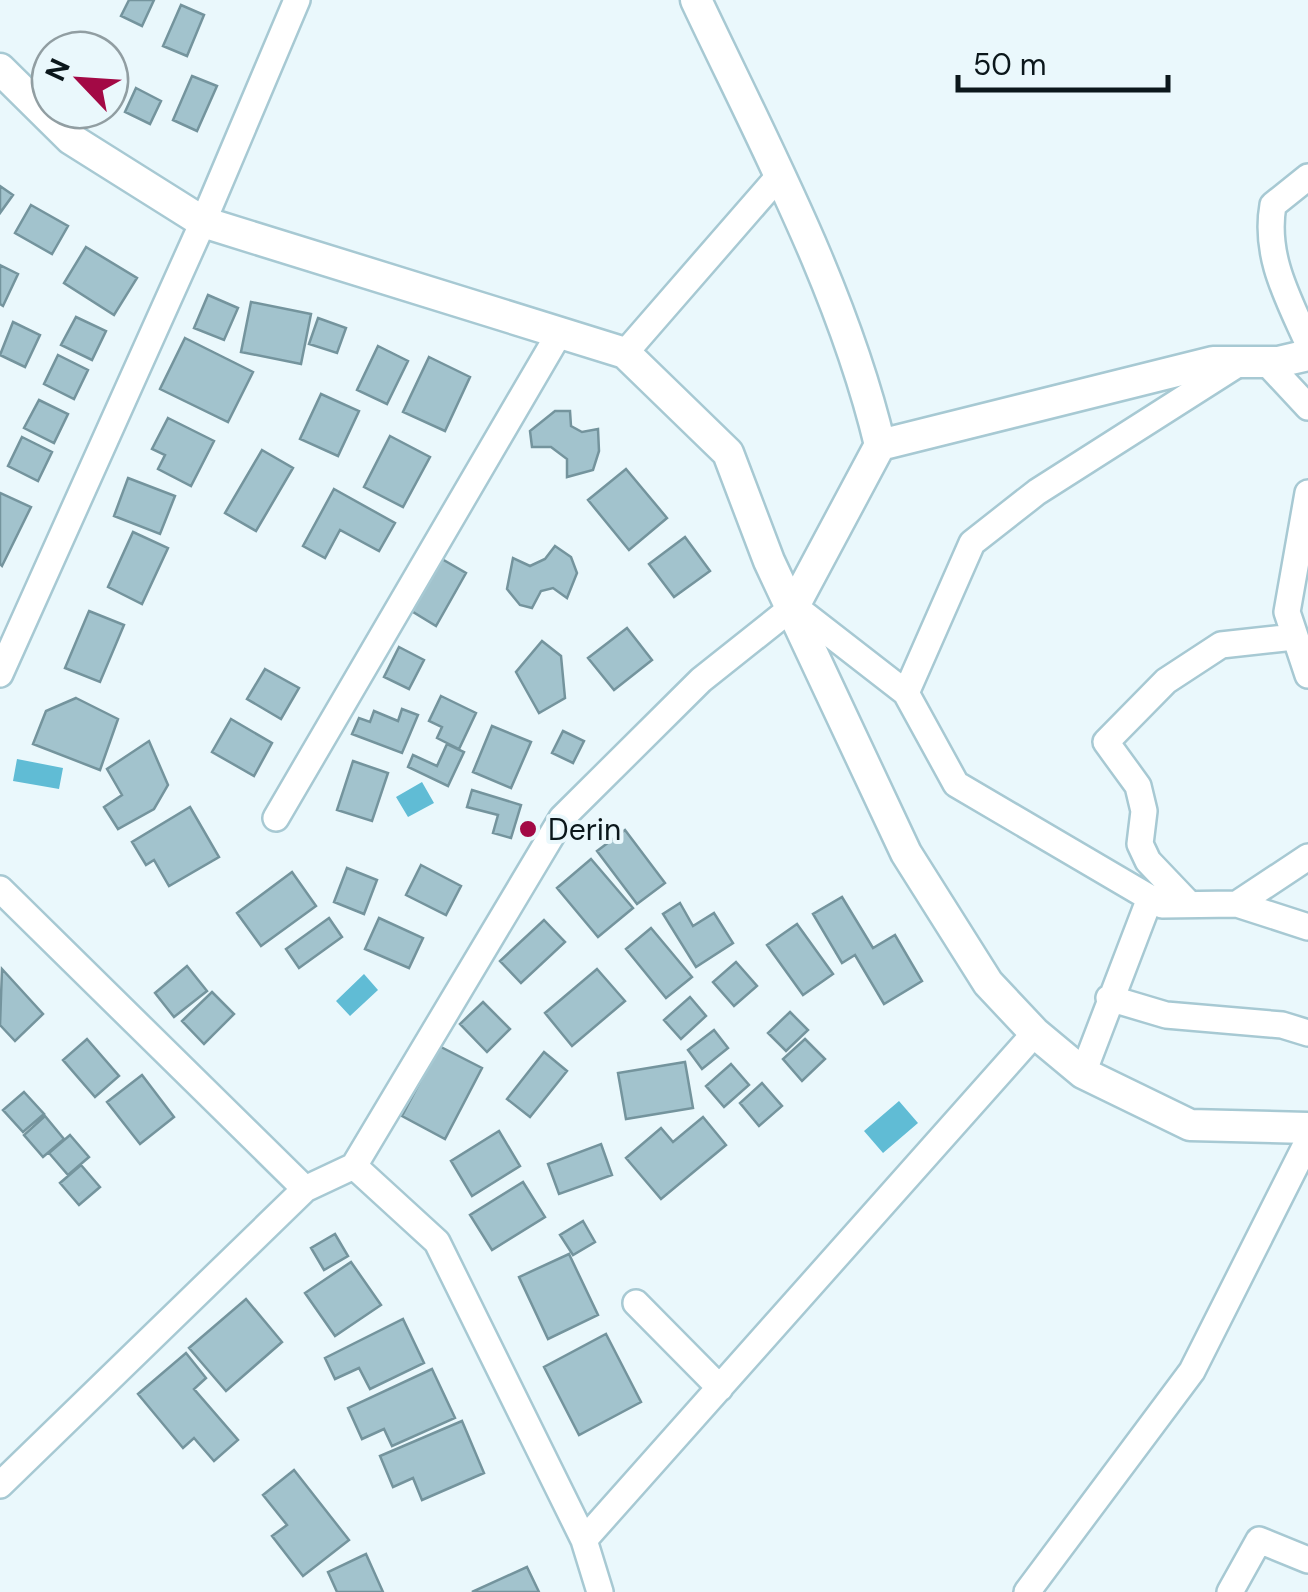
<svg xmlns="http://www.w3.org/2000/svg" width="1308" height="1592" viewBox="0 0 1308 1592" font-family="'DM Sans',sans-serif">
<rect width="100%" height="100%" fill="#eaf8fc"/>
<path fill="#60bcd5" d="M17,759L63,768L59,789L13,781Z
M422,782L434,803L408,817L396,797Z
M364,974L378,990L350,1016L336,1001Z
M899,1101L918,1123L883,1153L864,1131Z"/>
<path fill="#a2c3cd" stroke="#74949d" stroke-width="2.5" d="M129,0H154L142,26L121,16Z
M181,5L204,15L187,56L163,46Z
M110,65L122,71L111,94L110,93Z
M192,76L217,86L197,131L173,120Z
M136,88L161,101L150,124L125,112Z
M0,186L13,195L0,213Z
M31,205L68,226L52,254L15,233Z
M86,247L137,278L114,315L64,283Z
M0,265L18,274L3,306L0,304Z
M208,295L238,308L224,340L194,328Z
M251,302L311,314L301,364L241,352Z
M76,317L106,331L92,360L61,345Z
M318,318L346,328L337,353L309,344Z
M13,322L40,335L25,367L0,355Z
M185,338L253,372L228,422L160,389Z
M378,346L408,361L387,404L357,390Z
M58,355L88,370L74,399L44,384Z
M429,357L470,377L445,431L403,412Z
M321,394L359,411L338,456L300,439Z
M39,400L68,414L54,443L24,428Z
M555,411H570L571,426L582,432L598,429L599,451L593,470L567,477V459L551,447H532L530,431Z
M168,418L214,441L191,486L158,469L165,455L152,449Z
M390,436L430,457L403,507L364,487Z
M22,437L52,452L38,481L8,466Z
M262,450L293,468L256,531L225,513Z
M626,469L667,518L629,550L588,500Z
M128,478L175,496L160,534L114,516Z
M334,489L395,523L379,551L340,530L325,558L303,546Z
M0,493L31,507L2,566L0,564Z
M133,532L168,548L142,604L108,587Z
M685,537L710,571L674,597L649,564Z
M555,546L571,557L577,573L567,598L553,588L541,591L532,608L520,605L507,589L513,558L530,566L545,559Z
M435,555L466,573L436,626L405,607Z
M89,611L124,625L100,682L65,668Z
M627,628L652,660L614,690L588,658Z
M542,641L561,656L565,698L539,713L516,672Z
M399,647L424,660L409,689L384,677Z
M265,669L299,688L281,719L247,699Z
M441,696L476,713L459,749L437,738L442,727L429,721Z
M76,698L118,719L100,770L33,744L46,711Z
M402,709L418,715L402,753L352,734L359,718L370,722L374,711L398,721Z
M231,719L272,743L254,776L212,752Z
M492,726L531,742L511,788L473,772Z
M563,731L584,741L573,763L552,753Z
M149,741L168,785L154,809L118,829L104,807L122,795L107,769Z
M447,744L464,752L448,786L408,767L413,755L437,766Z
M353,761L388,773L372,821L337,810Z
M472,790L521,805L511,838L493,833L498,815L467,807Z
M190,807L219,857L169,886L154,860L146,865L132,842Z
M625,830L665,883L637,904L597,851Z
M591,859L633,908L598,937L557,888Z
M421,865L461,886L446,915L406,895Z
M347,868L377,880L364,914L334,902Z
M292,872L316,906L261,946L237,913Z
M842,897L873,948L895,935L922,981L884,1004L855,955L842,963L813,914Z
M680,903L693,926L714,913L733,943L696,967L663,914Z
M329,918L342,937L299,968L286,949Z
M379,918L423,938L409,968L365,949Z
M544,920L565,942L521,983L500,961Z
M797,924L833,974L803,995L767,945Z
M651,928L692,977L666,998L626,949Z
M736,962L757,986L734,1006L713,982Z
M187,966L207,991L174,1017L155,993Z
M2,969L43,1014L15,1041L0,1025Z
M597,969L625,1001L572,1046L545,1013Z
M212,992L234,1014L204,1044L182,1021Z
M690,997L706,1016L681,1039L664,1020Z
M483,1002L510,1029L487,1052L460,1024Z
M790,1012L808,1030L786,1051L768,1033Z
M714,1030L728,1048L702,1069L688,1050Z
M87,1039L119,1076L95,1097L63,1060Z
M805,1039L825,1059L802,1081L783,1059Z
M439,1046L482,1068L445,1139L402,1116Z
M544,1052L567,1071L530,1117L507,1099Z
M685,1062L693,1108L626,1119L618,1073Z
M731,1064L749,1085L724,1107L706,1086Z
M142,1075L174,1117L140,1144L107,1102Z
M762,1083L782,1106L759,1126L740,1103Z
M24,1092L44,1114L23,1132L3,1110Z
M45,1116L64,1139L43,1157L24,1135Z
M703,1117L726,1145L661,1199L626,1158L661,1128L673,1142Z
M499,1131L520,1166L472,1196L451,1161Z
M70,1135L89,1157L68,1175L49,1153Z
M601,1144L612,1175L559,1194L548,1164Z
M81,1165L100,1187L79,1205L60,1183Z
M523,1182L545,1217L492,1250L470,1215Z
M583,1221L595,1242L573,1255L560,1235Z
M335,1234L348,1256L324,1270L311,1248Z
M569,1254L598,1315L548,1339L519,1277Z
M351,1262L381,1305L335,1336L305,1293Z
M246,1299L282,1342L226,1391L189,1348Z
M403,1319L424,1363L370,1389L359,1368L335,1379L325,1358Z
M606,1334L641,1402L579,1435L544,1367Z
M186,1353L206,1378L194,1389L238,1440L214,1461L194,1438L183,1448L138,1394Z
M432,1369L455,1418L392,1446L384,1429L362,1439L348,1408Z
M462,1421L484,1473L422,1500L413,1478L393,1487L380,1456Z
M294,1470L349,1540L303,1576L272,1536L287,1525L263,1495Z
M366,1554L383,1592H337L328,1572Z
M527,1567L539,1592H472Z"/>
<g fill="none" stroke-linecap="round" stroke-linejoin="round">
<g stroke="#a7c9d3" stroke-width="30">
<path id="minor" d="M1308,177L1273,205C1264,256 1288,298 1308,343
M625,353L779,176
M1266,362L1308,407
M1308,493L1287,612L1308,675
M0,674L203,222L297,0
M906,693L972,543L1037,492L1241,362
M276,818L560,332
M0,889L305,1189L354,1166L437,1242L584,1540L600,1592
M1189,904L1148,861L1140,844L1144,811L1138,786L1106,742L1166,681L1221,645L1294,637
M1237,904L1308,857
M1109,998L1166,1015L1282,1025L1308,1033
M1083,1073L1150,898
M354,1166L562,818L701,680L794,606L906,693L956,784L1162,905L1237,904L1308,927
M636,1303L720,1388
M0,1485L305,1189
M584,1540L1035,1033
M1027,1592L1192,1371L1308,1141
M1230,1592L1259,1540L1308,1560"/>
</g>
<g stroke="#a7c9d3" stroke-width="35">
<path id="tertiary" d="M696,0C764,144 843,290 880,445L794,606
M0,69L71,139L203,222L625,353L728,453L769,561L906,853L988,983L1035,1033L1083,1073L1190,1125L1308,1128
M880,445L1213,362H1278L1308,355"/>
</g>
<use href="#minor" stroke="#fff" stroke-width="25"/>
<use href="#tertiary" stroke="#fff" stroke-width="30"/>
</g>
<circle fill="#a30945" stroke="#eaf8fc" stroke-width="4" cx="528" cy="829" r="10"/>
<g text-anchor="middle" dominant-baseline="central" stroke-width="8" stroke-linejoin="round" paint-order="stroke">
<g font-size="30" fill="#0b171b" stroke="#eaf8fc" text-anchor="start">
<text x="548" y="829">Derin</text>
</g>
</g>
<g transform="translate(80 80) rotate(295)"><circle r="48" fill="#eaf8fc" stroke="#919ea2" stroke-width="2.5"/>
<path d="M0-8L18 38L0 25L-18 38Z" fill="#a30945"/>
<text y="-15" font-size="28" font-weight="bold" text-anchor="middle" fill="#0b171b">N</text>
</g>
<path d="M958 75v15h210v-15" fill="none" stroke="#0b171b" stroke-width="5"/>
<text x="973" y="75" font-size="30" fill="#0b171b" stroke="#eaf8fc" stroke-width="8" paint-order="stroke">50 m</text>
</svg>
